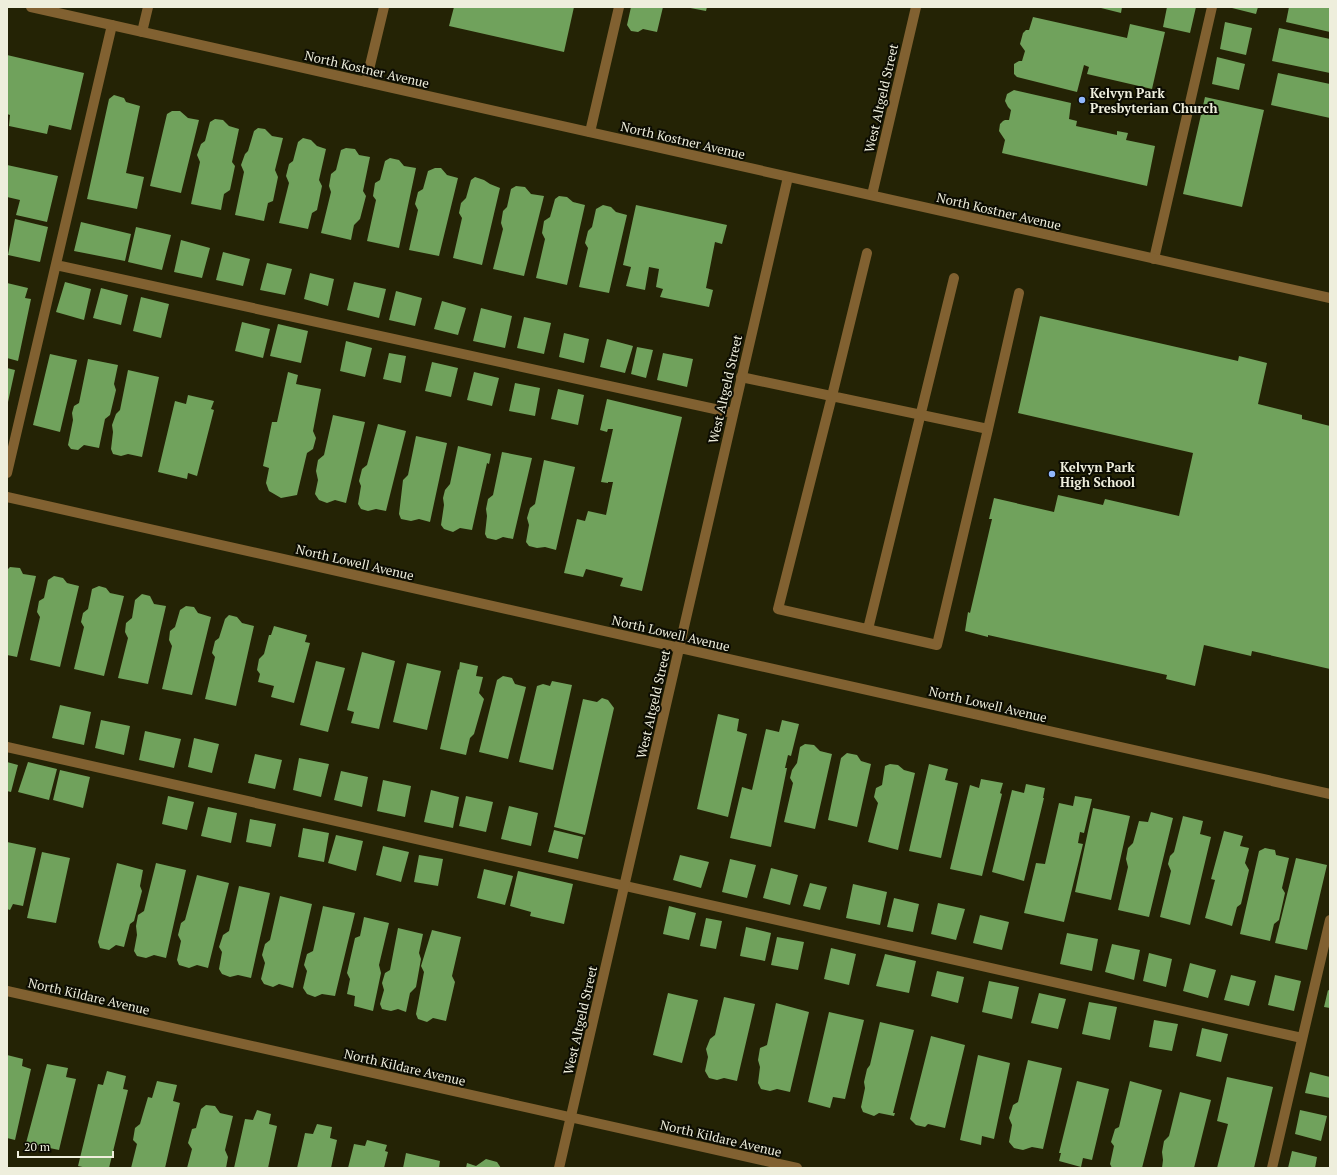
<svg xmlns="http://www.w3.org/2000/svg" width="1337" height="1175" viewBox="0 0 1337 1175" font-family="'PT Serif',serif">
<rect width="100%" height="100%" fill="#242305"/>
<path fill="#70a25c" d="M454,7H574L564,52L449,26Z
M631,7H663L657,32L643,29L638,32L631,31L627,25Z
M685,7H707L706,11Z
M1097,7H1122L1121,13Z
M1167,7H1196L1190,33L1163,27Z
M1228,7H1258L1256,14Z
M1289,7H1330V32L1286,22Z
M1033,17L1127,38L1130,24L1165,32L1152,89L1087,74L1089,67L1084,65L1077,92L1017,77L1014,74V64L1019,61H1022L1025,51L1020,44L1023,33L1026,30H1029Z
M1225,22L1252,28L1246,55L1220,49Z
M1279,28L1330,39V73L1272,61Z
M7,55L84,73L71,130L49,125L47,134L9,126L10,115L7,114Z
M1217,57L1245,64L1239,90L1212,84Z
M1278,73L1330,84V118L1271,105Z
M1014,90L1071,103L1069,119L1077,121L1076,126L1117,135V131L1128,133L1126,140L1155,146L1147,186L1002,153L1005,140L999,131L1000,124L1003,121L1005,120H1009L1011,110L1008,107L1005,101L1007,94Z
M114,95L124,98L126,102L140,106L126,173L144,177L137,209L87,199L109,99Z
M1205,97L1264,110L1242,207L1183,194Z
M172,111H180L188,118L199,120L181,193L150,186L167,114Z
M215,119L223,120L229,126L239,129L232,162L235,166L230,190L224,194L221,210L191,204L200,162L197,155L201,144L205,141L210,122Z
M258,128L265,129L272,136L283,138L275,170L278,177L273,201L268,203L264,221L235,215L244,172L241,165L245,154L248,151L254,131Z
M303,138L311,140L317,146L326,149L319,180L322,186L317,210L312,213L308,229L279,223L289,183L286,176L289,164L293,161L298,142Z
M346,148L355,149L359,155L370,157L363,191L366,196L360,219L354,225L351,240L321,233L331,192L329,186L331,174L336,170L341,150Z
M390,158L399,160L404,166L416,168L399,248L367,241L376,200L373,196L375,183L380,180L385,161Z
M7,165L58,176L47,222L16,215L20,200L7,197Z
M435,168H441L447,175L458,178L439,256L409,250L418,210L415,204L418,192L423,189L428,171Z
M475,177L484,180L490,184L500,188L482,265L453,258L462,218L459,213L461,203L466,198L471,180Z
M516,186L525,187L531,194L544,196L524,276L493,269L503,229L501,223L503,211L507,207L511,189Z
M559,196L567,197L573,202L585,205L567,285L536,278L545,239L542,233L544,221L550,217L555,199Z
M603,205L611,207L616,212L627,215L609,293L579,287L588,248L585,243L588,231L592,227L596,209Z
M636,205L727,225L722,244L715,242L706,288L713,290L709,307L660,297L663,289L656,287L659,269L649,267L645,290L626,286L631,267L623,265Z
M15,219L48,227L40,262L8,255Z
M81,222L131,234L125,261L74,251Z
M136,227L171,235L162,270L128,262Z
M181,240L210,248L202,278L174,272Z
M223,252L250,259L243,286L216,280Z
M267,263L292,269L285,295L260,290Z
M310,273L334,279L328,306L304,299Z
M65,282L91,289L84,320L56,312Z
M354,282L386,289L379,318L347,310Z
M7,283L28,288L25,298L31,299L18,361L7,358Z
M101,288L128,295L121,325L93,318Z
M396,291L422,298L415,326L389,320Z
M141,297L169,304L161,338L133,331Z
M442,301L466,308L458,335L434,329Z
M481,308L512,316L505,348L473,341Z
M1040,316L1238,361L1239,356L1267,363L1258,404L1302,415V419L1330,426V669L1252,651L1251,656L1204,645L1195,686L1166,679L1167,675L988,635V637L965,631L968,612L970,613L992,519H989L994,498L1054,512L1058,495L1103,505L1105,499L1179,516L1193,453L1018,413Z
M524,317L551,323L544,354L517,348Z
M242,322L270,329L263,358L235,351Z
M278,324L308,331L301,363L270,356Z
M564,333L589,339L584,363L559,357Z
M607,339L633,346L625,373L600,367Z
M346,341L372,348L365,377L340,371Z
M637,347L653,350L646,378L631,374Z
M389,353L406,356L401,383L383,379Z
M663,353L693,359L687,387L657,380Z
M50,354L77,360L60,432L33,425Z
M88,359L118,365L114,384L116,390L110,415L105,419L99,448L84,445L78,450L71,449L68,445L73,420L72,413L74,406L79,403Z
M432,362L458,368L451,397L425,391Z
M7,368L15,370L8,402H7Z
M128,370L159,377L142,457L128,454L121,456L113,454L111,449L113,432L112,425L116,414L120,410Z
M288,372L298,375L296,384L321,389L313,431L316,438L313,449L307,453L297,495L281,498L269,491L266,483L269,468L263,466L272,422H277Z
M474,372L499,378L492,406L467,400Z
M515,383L540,388L535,416L509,411Z
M558,389L584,395L578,425L551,419Z
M188,395L214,401L211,409L214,410L197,476L188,473L187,479L158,472L175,401L186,404Z
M607,399L682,417L642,591L620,586L623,578L586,569L583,577L564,573L577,519L585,521L588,511L606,515L613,482H608V483L601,482L613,429H608L607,432L600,430Z
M333,415L365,422L346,503L335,500L327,503L319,500L315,494L318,480L316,471L318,460L324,455Z
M378,424L406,431L386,511L376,509L368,511L361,509L358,504L361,486L359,481L362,469L367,465Z
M416,436L447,443L430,522L419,519L411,521L401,519L399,514L403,480L408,475Z
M458,446L491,454L489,464L487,463L472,530L460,528L453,532L444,529L441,525L444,505L443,498L445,490L450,484Z
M502,452L532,458L513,539L503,537L496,540L487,538L485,534L487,516L486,509L488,499L493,495Z
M544,460L575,467L556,550L545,547L537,548L529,546L526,542L529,525L527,518L530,508L535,504Z
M10,567L20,568L23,574L36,576L17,657L7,655V570Z
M54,576L63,578L67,583L79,586L60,667L30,660L40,617L37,612L39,601L44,598L48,580Z
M99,586L106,588L110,593L124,596L104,676L74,669L84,627L81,622L83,613L88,609L92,589Z
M142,594L150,596L154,604L166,606L148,684L118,678L128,638L125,632L126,623L132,618L135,600Z
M186,606L194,607L198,613L211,617L192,695L162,689L172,646L169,640L170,631L175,627L180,610Z
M229,615L237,617L242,623L254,626L236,706L205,699L215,657L212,653L215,641L219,638L225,619Z
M274,626L307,635L305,642L310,643L294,703L271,697L274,686L258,682L260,674L257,670L259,659L264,654L269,635H271Z
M362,652L395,661L379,729L351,723L354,712L347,710Z
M316,661L345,668L328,732L300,725Z
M460,662L478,666L476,676L483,677L479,693L484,699L474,734L470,738L466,755L440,749L458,669L459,670Z
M407,663L441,671L427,730L393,722Z
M503,676L512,678L515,684L526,687L508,759L479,752L497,680Z
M552,681L572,685L553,770L519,762L537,686L543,684L550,686Z
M602,698L608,700L614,708L585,835L554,827L583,699L597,702Z
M60,705L91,712L84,745L52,738Z
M718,714L739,719L737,731L747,734L728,817L697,809Z
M101,720L130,726L124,755L95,748Z
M782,720L799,724L791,756L788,755L785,768H787L771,847L730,838L742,787L752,790L766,729L779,732Z
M145,731L181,739L174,768L139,760Z
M194,738L219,744L212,773L188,767Z
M805,744L814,745L820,751L832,754L815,829L784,822L793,783L790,778L792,770L797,763L800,747Z
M847,753L857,755L861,761L871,764L857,827L828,820L841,758Z
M255,754L282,760L275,789L248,783Z
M299,758L329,764L321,797L293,790Z
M7,762L18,765L11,792L7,791Z
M28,762L57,769L49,800L18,792Z
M890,764L898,765L904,770L915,773L898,850L868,842L878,803L874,797L876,788L882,785L885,766Z
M929,764L948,769L945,780L958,783L941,858L909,851Z
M60,770L90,777L83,808L53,800Z
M341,771L368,777L362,807L334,800Z
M981,779L1003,783L1000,793L1002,794L982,876L950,869L970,785L979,788Z
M383,780L411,786L405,817L377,811Z
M1026,784L1045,788L1043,798H1044L1024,881L992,872L1012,790L1024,793Z
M431,790L459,797L453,828L424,822Z
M168,796L194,802L187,830L162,824Z
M466,796L493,802L486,832L459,826Z
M1075,796L1092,799L1084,833L1080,832L1078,843L1083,844L1064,922L1024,913L1036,863L1045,864L1059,803L1073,806Z
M509,806L538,813L531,846L501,839Z
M208,807L237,813L231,843L201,836Z
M1093,808L1130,816L1111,900L1075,892Z
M1151,812L1173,818L1149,917L1118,910L1128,867L1126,859L1128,848L1133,843L1139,821L1148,822Z
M1183,816L1203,821L1200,834L1211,837L1190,925L1160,917L1171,871L1168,864L1170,856L1174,852Z
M250,819L276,824L271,847L246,842Z
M303,828L329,833L324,862L298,857Z
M554,830L583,837L578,859L548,852Z
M1224,831L1243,836L1240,846L1249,848L1245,863L1249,870L1241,904L1237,907L1232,926L1205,918L1215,880L1211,879Z
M336,835L363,841L356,871L328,863Z
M7,842L36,848L23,906L13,904L10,910L7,909Z
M383,846L409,852L401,882L376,875Z
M1265,848L1275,850L1276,855L1289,858L1282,888L1285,893L1279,920L1274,924L1270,941L1240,934L1259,851Z
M42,852L70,858L56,923L27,918Z
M419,855L443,859L438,886L414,882Z
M680,855L709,862L701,888L673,880Z
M1296,858L1327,865L1307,950L1275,943Z
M730,859L756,865L747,898L722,892Z
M117,863L143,870L140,886L142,891L134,921L130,924L124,947L116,945L109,950L100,948L98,942Z
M156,863L186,870L166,958L154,955L146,958L137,956L134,951L137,935L136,926L138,915L144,911Z
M771,868L798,875L790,905L763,898Z
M484,869L513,876L505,905L477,898Z
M518,871L573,884L564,924L530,916L531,912L510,906Z
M197,875L229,883L208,968L197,965L189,968L179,965L177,960L181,941L178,935L181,923L185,920Z
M810,883L827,887L820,910L803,906Z
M853,884L887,892L880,925L846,918Z
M239,886L270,893L251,978L238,975L230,977L222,974L219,969L222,952L219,947L223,935L229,931Z
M280,896L312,904L293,988L279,984L273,987L264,984L261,979L265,963L262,955L265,944L270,940Z
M894,898L919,904L913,932L887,927Z
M938,903L965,909L956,940L931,934Z
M323,906L355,913L335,996L322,994L315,997L307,994L303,988L307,971L304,965L307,954L313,951Z
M669,906L696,913L689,940L663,934Z
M980,915L1009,922L1002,950L973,943Z
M364,917L389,923L379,965L381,973L373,1011L354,1006L355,996L347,994L350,979L347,973L355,938L360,936Z
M706,918L722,921L716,949L700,946Z
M746,927L771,933L765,961L740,956Z
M398,928L423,934L419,953L421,959L416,987L410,993L406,1012L398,1009L391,1011L382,1009L380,1004L384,990L382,983L385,973L390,970Z
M432,930L461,937L452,976L455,982L446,1021L433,1018L427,1022L418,1019L416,1014L424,972L421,966Z
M1067,933L1098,939L1092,971L1060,964Z
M777,937L804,942L798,970L771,965Z
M1112,944L1140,950L1134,980L1105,972Z
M831,948L856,954L849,985L824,979Z
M1149,953L1172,959L1166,987L1143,981Z
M885,954L916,961L909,993L876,986Z
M1190,963L1216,970L1208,998L1183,991Z
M937,971L964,977L958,1003L931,996Z
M1231,975L1256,981L1249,1006L1224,1000Z
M1275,975L1301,981L1294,1011L1268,1005Z
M989,981L1019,987L1012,1019L982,1012Z
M1328,990L1330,991V1008L1324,1007Z
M668,993L698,1000L682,1063L653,1055Z
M1039,993L1066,999L1058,1029L1031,1023Z
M724,997L755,1004L737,1081L724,1078L717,1080L709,1078L705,1071L708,1057L706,1049L710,1039L715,1035Z
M1089,1002L1117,1007L1110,1040L1082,1034Z
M776,1003L809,1012L790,1092L777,1089L770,1091L761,1089L758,1083L760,1067L758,1060L760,1048L767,1045Z
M829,1012L864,1020L845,1099L833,1097L830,1108L808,1102Z
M1154,1020L1178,1024L1172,1051L1149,1047Z
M880,1022L914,1030L893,1113H895L894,1116L879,1113L874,1116L863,1112L861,1107L865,1088L864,1082L867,1069L870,1065Z
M1202,1028L1228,1034L1221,1062L1196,1056Z
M931,1036L965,1045L945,1128L928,1124L925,1127L916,1125L910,1119Z
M7,1055L23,1059L22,1066L31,1069L15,1140L7,1138Z
M978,1055L1010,1063L994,1139L982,1136L981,1145L960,1140Z
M1028,1060L1062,1068L1043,1149L1032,1147L1023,1150L1014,1148L1009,1142L1012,1125L1009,1118L1013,1105L1018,1102Z
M47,1064L68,1068L66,1077L76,1079L59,1150L26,1143Z
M107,1071L126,1076L123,1089L128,1090L109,1168H87L78,1166L98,1084L103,1085Z
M1310,1072L1330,1077V1098L1305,1093Z
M1227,1077L1273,1087L1254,1168H1217L1228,1124L1217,1121Z
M157,1081L177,1085L173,1101L180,1103L165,1168H131L137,1144L133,1140L135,1128L140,1124L148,1097L152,1098Z
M1077,1081L1109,1089L1092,1160L1083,1158L1081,1167L1059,1161L1061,1153H1059Z
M1130,1081L1162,1090L1142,1168H1112L1110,1164L1114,1146L1111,1142L1115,1129L1119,1127Z
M1180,1092L1211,1100L1194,1168H1162L1163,1160L1162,1152L1164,1141L1169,1136Z
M206,1105L215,1106L220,1113L233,1116L225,1150L228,1157L226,1168H187L192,1149L188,1143L192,1129L196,1128L201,1109Z
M257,1110L271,1114L269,1124L277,1126L268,1168H234L245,1119L253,1120Z
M1300,1110L1327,1116L1321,1141L1295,1134Z
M317,1124L332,1127L330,1138L337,1140L331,1168H297L305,1133L313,1134Z
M367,1140L387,1145L385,1151L388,1152L384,1168H348L354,1144L365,1146Z
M1292,1151L1317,1157L1315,1168H1288Z
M406,1153L440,1161L439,1168H403Z
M486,1159L497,1162L501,1168H466L467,1163L476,1166Z"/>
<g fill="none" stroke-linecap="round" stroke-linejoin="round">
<path stroke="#816131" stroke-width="10" d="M142,32L148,7
M590,132L619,7
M867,253L832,396L778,609L937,645L988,429
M1154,259L1212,7
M56,265L733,413
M741,377L988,429L1019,293
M7,473L112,25
M868,629L954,278
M7,747L1302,1038
M1272,1168L1330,920"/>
<path stroke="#816131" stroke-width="10" d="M366,82L384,7
M872,195L916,7
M7,497L1330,794
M7,991L797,1168
M559,1168L788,177"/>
<path stroke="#816131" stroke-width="10" d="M31,7L1330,298"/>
</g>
<g fill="#91b8fd" stroke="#0c0c02" stroke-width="1.5">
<circle cx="1082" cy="100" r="4"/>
<circle cx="1052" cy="474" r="4"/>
</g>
<g text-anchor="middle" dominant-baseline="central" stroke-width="4" stroke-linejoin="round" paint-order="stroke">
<g font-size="13" fill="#eeeedc" stroke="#0c0c02">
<text transform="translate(367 69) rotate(13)">North Kostner Avenue</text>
<text transform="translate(881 98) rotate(-77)">West Altgeld Street</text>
<text transform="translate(683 140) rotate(13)">North Kostner Avenue</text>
<text transform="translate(999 211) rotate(13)">North Kostner Avenue</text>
<text transform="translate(725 389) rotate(-77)">West Altgeld Street</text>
<text transform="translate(355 562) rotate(13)">North Lowell Avenue</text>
<text transform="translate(671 633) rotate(13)">North Lowell Avenue</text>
<text transform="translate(653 704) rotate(-77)">West Altgeld Street</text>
<text transform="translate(988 704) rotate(13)">North Lowell Avenue</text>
<text transform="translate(89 996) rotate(13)">North Kildare Avenue</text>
<text transform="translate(580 1020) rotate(-77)">West Altgeld Street</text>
<text transform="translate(405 1067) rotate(13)">North Kildare Avenue</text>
<text transform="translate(721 1138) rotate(13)">North Kildare Avenue</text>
</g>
<g font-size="13" font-weight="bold" fill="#eeeedc" stroke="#0c0c02" text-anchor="start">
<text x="1090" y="93">Kelvyn Park<tspan x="1090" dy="15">Presbyterian Church</tspan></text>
<text x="1060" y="467">Kelvyn Park<tspan x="1060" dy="15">High School</tspan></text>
</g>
</g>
<rect width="1337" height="1175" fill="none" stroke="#eeeedc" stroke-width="16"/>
<path d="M18 1151v6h95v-6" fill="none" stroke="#eeeedc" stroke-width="2"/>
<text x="24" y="1151" font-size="12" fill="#eeeedc" stroke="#0c0c02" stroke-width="3" paint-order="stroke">20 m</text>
</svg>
